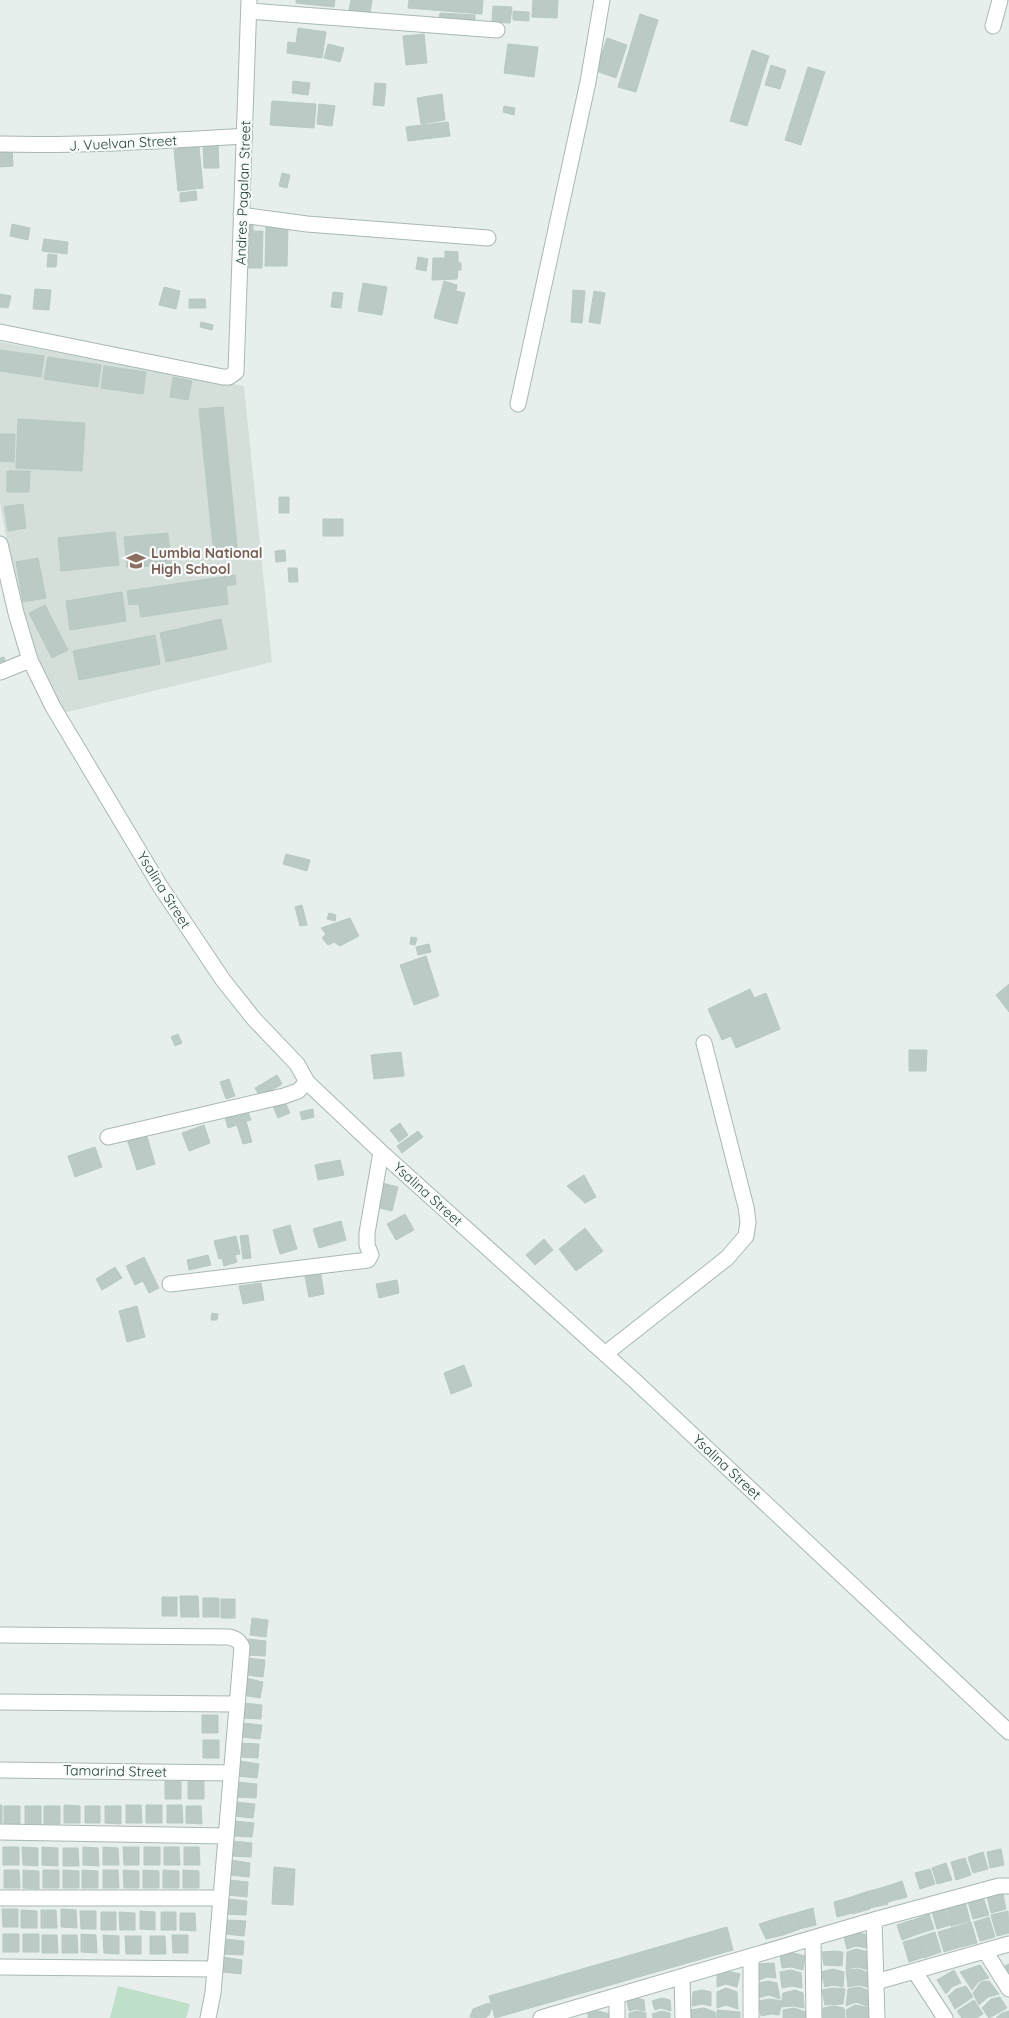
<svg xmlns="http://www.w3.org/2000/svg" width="1009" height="2018" viewBox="0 0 1009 2018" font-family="Quicksand,sans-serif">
<rect width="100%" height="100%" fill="#e6efeb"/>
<path fill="#d4dfda" d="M0,342L244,386L272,662L63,713L21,619L0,503Z"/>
<path fill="#bfe0c8" d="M118,1986L190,2004L186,2018H110Z"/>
<path fill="#bbcac4" stroke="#b8c9c2" d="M296,0H335L334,7L296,3Z
M351,0H372L370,13L349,10Z
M409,0H483L482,14L408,8Z
M533,0H558L557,18L532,17Z
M493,6L512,7L510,23L492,22Z
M513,11L529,12V21L513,20Z
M440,13L475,15V22L439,20Z
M640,14L658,20L636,92L618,87Z
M298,28L326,32L322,58L287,53L288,42L296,43Z
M424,34L427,63L406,65L403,36Z
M607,38L627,45L616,78L596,71Z
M328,44L344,48L340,62L324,58Z
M508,44L538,47L534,77L504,73Z
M752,50L769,56L747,126L730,121Z
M771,65L786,70L780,89L765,85Z
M808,67L825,72L801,145L785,140Z
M293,81L310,83L308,95L292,93Z
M375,83L386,84L384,106L373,105Z
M442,94L445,120L421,124L417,98Z
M272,101L316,104L314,128L270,125Z
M319,104L335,106L332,126L317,124Z
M504,106L515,108L514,115L503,112Z
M448,122L450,136L408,141L406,127Z
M203,143H218L219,168H204Z
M0,147H12L13,166L0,167Z
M199,147L203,188L178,191L174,149Z
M282,173L290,175L287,188L279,186Z
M196,191L197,200L180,202V193Z
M242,223H253V231H263L262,268H242Z
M12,224L30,228L28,240L10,236Z
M266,225L288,226L287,266H265Z
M44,239L68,242L67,254L42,251Z
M445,251L458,252V262L461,263V270H458L457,279L432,280L433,258H445Z
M48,254L57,255L56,267H47Z
M418,257L428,259L426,271L416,269Z
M444,281L457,285L456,291L465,293L457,324L434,318Z
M363,283L387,287L382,315L358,311Z
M164,287L180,291L176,309L159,305Z
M35,289L51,290L49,310L33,309Z
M573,290L585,291L582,323L571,322Z
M594,291L605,293L600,324L589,322Z
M333,292L343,293L341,308L331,307Z
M0,294L11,296L8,308L0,307Z
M189,299H205L206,308H189Z
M201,322L213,325L212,330L200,327Z
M0,350L44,356L41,377L0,371Z
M48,357L101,365L98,387L44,379Z
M104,366L146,372L143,394L101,388Z
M173,377L192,381L188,400L170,397Z
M223,407L238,554L214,556L199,409Z
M18,419L85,423L82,471L16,468Z
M0,434H15L14,462L0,461Z
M7,471H30L29,492H7Z
M279,497H289V513H279Z
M23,504L26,528L8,531L4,507Z
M323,519H343V536H323Z
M115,532L119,565L61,571L58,538Z
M168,533L171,564L127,568L124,537Z
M285,550L286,561L276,562L275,551Z
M38,558L46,598L23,602L16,562Z
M288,568H297L298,582H289Z
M235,575L236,584L226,586L228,604L141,617L139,604L129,605L127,591Z
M122,592L126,621L70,630L66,601Z
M45,605L68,650L52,658L29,613Z
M221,619L227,649L166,662L160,633Z
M155,635L160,664L79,680L73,651Z
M4,657L7,668L0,671V658Z
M286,854L310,860L307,871L283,864Z
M302,905L307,925L300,926L295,907Z
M329,913L336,915L335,921L327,919Z
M350,918L359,936L340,946L334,942L328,945L322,938L326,934L321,928Z
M411,937L417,938L415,945L410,944Z
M429,944L431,952L418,955L416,947Z
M426,956L439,996L414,1005L400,965Z
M1009,984V1012L996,995Z
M750,989L765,1021L722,1040L708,1009Z
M766,993L780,1029L736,1048L721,1012Z
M178,1034L182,1043L175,1046L171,1037Z
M909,1050H927L926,1071H909Z
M401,1052L404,1076L374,1079L371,1055Z
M277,1075L282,1084L260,1097L255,1088Z
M229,1079L235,1096L226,1099L220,1082Z
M284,1100L290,1113L278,1118L272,1104Z
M247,1109L251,1120L246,1121L252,1142L243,1144L237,1125L228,1128L225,1117Z
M313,1109L314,1117L302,1120L300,1112Z
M400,1123L408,1135L399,1142L390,1130Z
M204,1125L210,1143L189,1151L182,1133Z
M418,1131L423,1137L402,1153L397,1146Z
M146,1133L155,1164L137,1170L127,1139Z
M95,1147L102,1167L75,1177L68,1156Z
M340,1160L344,1175L318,1180L315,1165Z
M584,1175L596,1197L585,1203L567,1186Z
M382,1183L398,1187L392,1211L376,1207Z
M405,1214L414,1230L396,1240L387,1224Z
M341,1221L346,1240L319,1248L313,1229Z
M290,1225L297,1249L280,1254L273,1230Z
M585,1228L603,1251L576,1271L559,1249Z
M248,1235L251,1258L243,1259L240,1236Z
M236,1236L240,1254L235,1255L237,1262L224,1266L222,1258L219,1259L214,1241Z
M544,1239L553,1250L535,1265L526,1255Z
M208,1255L211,1265L189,1270L187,1260Z
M144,1257L159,1288L149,1293L143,1281L135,1285L126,1266Z
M115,1267L122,1278L102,1290L96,1279Z
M320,1269L324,1294L309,1297L304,1272Z
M397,1280L399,1293L379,1298L376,1284Z
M261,1283L264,1300L243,1304L239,1286Z
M137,1306L145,1337L127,1342L119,1311Z
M212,1313L218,1314L217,1320H211Z
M464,1365L472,1386L451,1394L444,1373Z
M180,1596H198L199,1617H181Z
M162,1597H177V1616H162Z
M203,1598H219V1617H203Z
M221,1599H235V1618H221Z
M252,1618L268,1620L266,1637L250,1635Z
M248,1639L266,1641L265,1656L247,1655Z
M247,1658L265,1660L263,1677L245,1675Z
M246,1678L263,1682L260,1698L242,1695Z
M243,1703L262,1705L261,1719L242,1718Z
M202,1715H218V1733H202Z
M242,1723L262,1725L260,1739L241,1737Z
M203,1740H219V1758H203Z
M240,1743L259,1744L258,1758L239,1757Z
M240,1761L259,1764L257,1778L238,1776Z
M165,1781H181V1799H165Z
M188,1781H204V1799H188Z
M238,1782L257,1784L256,1798L236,1797Z
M236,1802L255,1804L253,1818L234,1816Z
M0,1805H2V1823H0Z
M64,1805L80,1806V1823H64Z
M126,1805H141L142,1823H126Z
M146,1805H162V1823H146Z
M167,1805H182L183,1823H167Z
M4,1806H20V1824H4Z
M25,1806H41V1824H25Z
M44,1806H60V1824H44Z
M85,1806H100V1823H85Z
M105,1806H121V1824L105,1823Z
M186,1806H201L202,1824L186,1823Z
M234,1821L254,1823L252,1837L233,1836Z
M233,1841L252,1843L251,1857L231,1856Z
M3,1847H19V1865H3Z
M22,1847L38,1848V1866L23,1865Z
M42,1847L58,1848V1866L42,1865Z
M83,1847L98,1848L99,1866L83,1865Z
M103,1847L118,1848L119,1865H103Z
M123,1847H139V1865H124Z
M144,1847H160V1865H144Z
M164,1847H179L180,1865H164Z
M184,1847H199L200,1865H184Z
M63,1848H78L79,1866H63Z
M1001,1849L1004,1865L990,1868L987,1852Z
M983,1852L988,1869L973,1873L968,1857Z
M965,1858L971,1875L956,1880L951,1862Z
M231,1860L250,1863L249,1877L229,1875Z
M946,1863L952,1880L937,1884L932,1868Z
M274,1867L295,1869L293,1905L272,1904Z
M930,1869L935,1884L920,1889L915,1873Z
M4,1870H19L20,1888H4Z
M23,1870L39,1871V1889L23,1888Z
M43,1870H59V1888H43Z
M63,1870L79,1871V1888H63Z
M82,1870L98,1871V1888H82Z
M103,1870H118L119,1888H103Z
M123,1870L139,1871V1888H124Z
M143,1870L159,1871V1888H143Z
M163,1870L179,1871V1888H163Z
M183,1870L199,1871V1888H183Z
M229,1880L248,1882L247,1897L227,1895Z
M902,1881L907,1897L888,1902L884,1887Z
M884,1887L888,1904L870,1908L866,1892Z
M866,1892L870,1909L852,1914L848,1898Z
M1003,1894L1006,1909L991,1913L987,1896Z
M983,1897L989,1915L973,1919L968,1902Z
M848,1898L852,1913L837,1917L834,1902Z
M228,1899L247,1901L246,1915L226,1914Z
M965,1901L970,1921L951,1926L946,1906Z
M813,1908L816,1925L799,1929L796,1913Z
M945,1908L950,1925L937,1929L932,1912Z
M2,1909H18V1927H3Z
M61,1909L76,1910L77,1928L61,1927Z
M21,1910L37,1911V1928H21Z
M41,1910H56L57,1928H41Z
M80,1911H96V1929H81Z
M140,1911L155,1912V1930L140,1929Z
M1008,1911L1009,1933L997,1936L991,1915Z
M101,1912H116V1930H101Z
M119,1912L135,1913V1930H120Z
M161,1912H176V1930H161Z
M180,1913H195L196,1931L180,1930Z
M796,1913L800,1929L783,1935L778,1918Z
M929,1914L934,1929L918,1934L913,1920Z
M989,1917L995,1937L980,1941L974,1922Z
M778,1918L783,1935L766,1939L759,1924Z
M226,1920L246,1921L244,1936L225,1934Z
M912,1920L918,1934L902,1940L897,1925Z
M971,1922L977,1943L957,1948L951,1928Z
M727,1927L733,1950L495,2018L489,1996Z
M952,1928L957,1948L944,1952L938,1932Z
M935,1932L941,1952L924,1958L917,1938Z
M858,1933L870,1935L867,1948L856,1946L847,1949L844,1937Z
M3,1934H19V1952H3Z
M23,1934H39V1952H23Z
M81,1934L96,1935L97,1953L81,1952Z
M42,1935H57L58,1953H42Z
M62,1935H77L78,1953H62Z
M103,1935L119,1936V1954L104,1953Z
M172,1935H188V1953H173Z
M125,1936H141V1954H126Z
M150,1936H165L166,1954H150Z
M918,1938L924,1957L909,1962L903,1942Z
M225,1939L244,1941L243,1955L223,1954Z
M856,1949L869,1952V1970L857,1967L846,1969L847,1952Z
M834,1951L843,1952L842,1966L824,1965L822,1952Z
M790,1952L805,1956L803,1970L791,1967L782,1968L780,1955Z
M223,1957L242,1960L241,1974L222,1972Z
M774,1963L776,1978L767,1977L759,1980L758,1964Z
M1009,1964V1975L1003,1967Z
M980,1965L989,1978L979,1981L972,1990L960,1972Z
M833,1969L844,1972L843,1987L834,1985L825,1987L821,1972Z
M858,1969L870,1973V1988L859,1985L848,1987L846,1970Z
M791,1970L801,1973L802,1988L792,1986L782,1988L780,1972Z
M954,1970L961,1983L952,1987L946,1994L937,1980Z
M727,1971L740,1974L737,1987L726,1984L717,1987V1974Z
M768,1981L777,1983L780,1999L769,1995L757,1998L759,1983Z
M989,1981L999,1994L988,1997L979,2005L973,1993L981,1982Z
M966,1986L973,1997L955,2009L948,1996L956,1989Z
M859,1987L870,1991V2007L856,2002L846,2006L848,1989Z
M726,1988L737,1992L738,2009L726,2005L717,2008V1992Z
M833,1988L845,1989L843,2004L825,2005L822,1990Z
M702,1990L711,1992V2006L702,2004L692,2006L693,1992Z
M795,1990L803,1993L804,2008L793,2006L781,2007L783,1993Z
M1000,1997L1007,2008L989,2018L982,2008L991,1999Z
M636,1998L644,2000L645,2011L636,2009L629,2011L627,2001Z
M662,1998L670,2000L671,2011L661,2008L655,2010L652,2001Z
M770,1999L782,2001L779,2015L771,2014L761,2016L758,2001Z
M974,2000L983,2014L976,2018H962L957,2011Z
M489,2003L492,2007L489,2015L485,2018L470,2017L473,2009Z
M855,2005L871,2008L870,2018H847L846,2010Z
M834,2006L844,2008L845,2018H823V2008Z
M704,2008L715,2012L716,2018H691L690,2010Z
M794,2008L806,2012V2018H783V2010Z
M717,2010L740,2012V2018H717Z
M598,2011L610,2014V2018H588V2013Z
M638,2011L646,2013V2018H629V2013Z
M662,2011L670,2013V2018H653L652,2014Z
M1009,2011V2018H996L1002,2013Z"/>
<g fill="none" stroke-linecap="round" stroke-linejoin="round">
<g stroke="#a8b8b2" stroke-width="17">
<path id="minor" d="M249,11L497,30
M993,26L1000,0
M0,144C82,146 163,141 245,136
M241,215L307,224L488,238
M0,332L223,377H229L236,372L249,0
M518,404L588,82L602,0
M0,544L16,613L30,660L53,707L160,886L223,980L254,1019L297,1064L307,1082L381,1152L634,1380L1009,1732
M0,672L30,660
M108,1137L284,1096L298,1091L307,1082
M170,1284L368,1260L371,1255L367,1245V1233L381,1152
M605,1354L727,1258L746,1236L748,1222L746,1207L704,1043
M0,1635L229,1637C236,1639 239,1640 242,1647L213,1993L208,2018
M0,1702L236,1704
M0,1770L231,1773
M0,1832L226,1836
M0,1898H221
M874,1920L877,2018
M813,1939L814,2018
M985,1951L1009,1989
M751,1957V2018
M0,1967L215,1969
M915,1972L945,2018
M682,1977L683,2018
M876,1982L1009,1944
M617,1996V2018
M541,2018L874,1920L999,1886H1009"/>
</g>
<use href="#minor" stroke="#fff" stroke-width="15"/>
</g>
<defs>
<g id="school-bare" transform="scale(1.5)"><path d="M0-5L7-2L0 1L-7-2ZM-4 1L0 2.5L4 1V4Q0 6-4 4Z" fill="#8d6e63" stroke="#f7fbf9" stroke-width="2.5" paint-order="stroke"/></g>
</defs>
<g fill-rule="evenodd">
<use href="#school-bare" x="136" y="561"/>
</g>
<g text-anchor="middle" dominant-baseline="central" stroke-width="4.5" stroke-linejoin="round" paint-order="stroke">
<g font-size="14" fill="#24423a" stroke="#f7fbf9">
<text transform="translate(123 143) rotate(-3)">J. Vuelvan Street</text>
<text transform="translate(243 193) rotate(-88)">Andres Pagalan Street</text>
<text transform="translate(164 890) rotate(58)">Ysalina Street</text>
<text transform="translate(428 1194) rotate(42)">Ysalina Street</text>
<text transform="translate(727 1467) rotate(43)">Ysalina Street</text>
<text transform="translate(115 1771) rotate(1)">Tamarind Street</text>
</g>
<g font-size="14" font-weight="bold" fill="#785e54" stroke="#f7fbf9" text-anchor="start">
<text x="151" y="553">Lumbia National<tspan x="151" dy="16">High School</tspan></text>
</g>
</g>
</svg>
